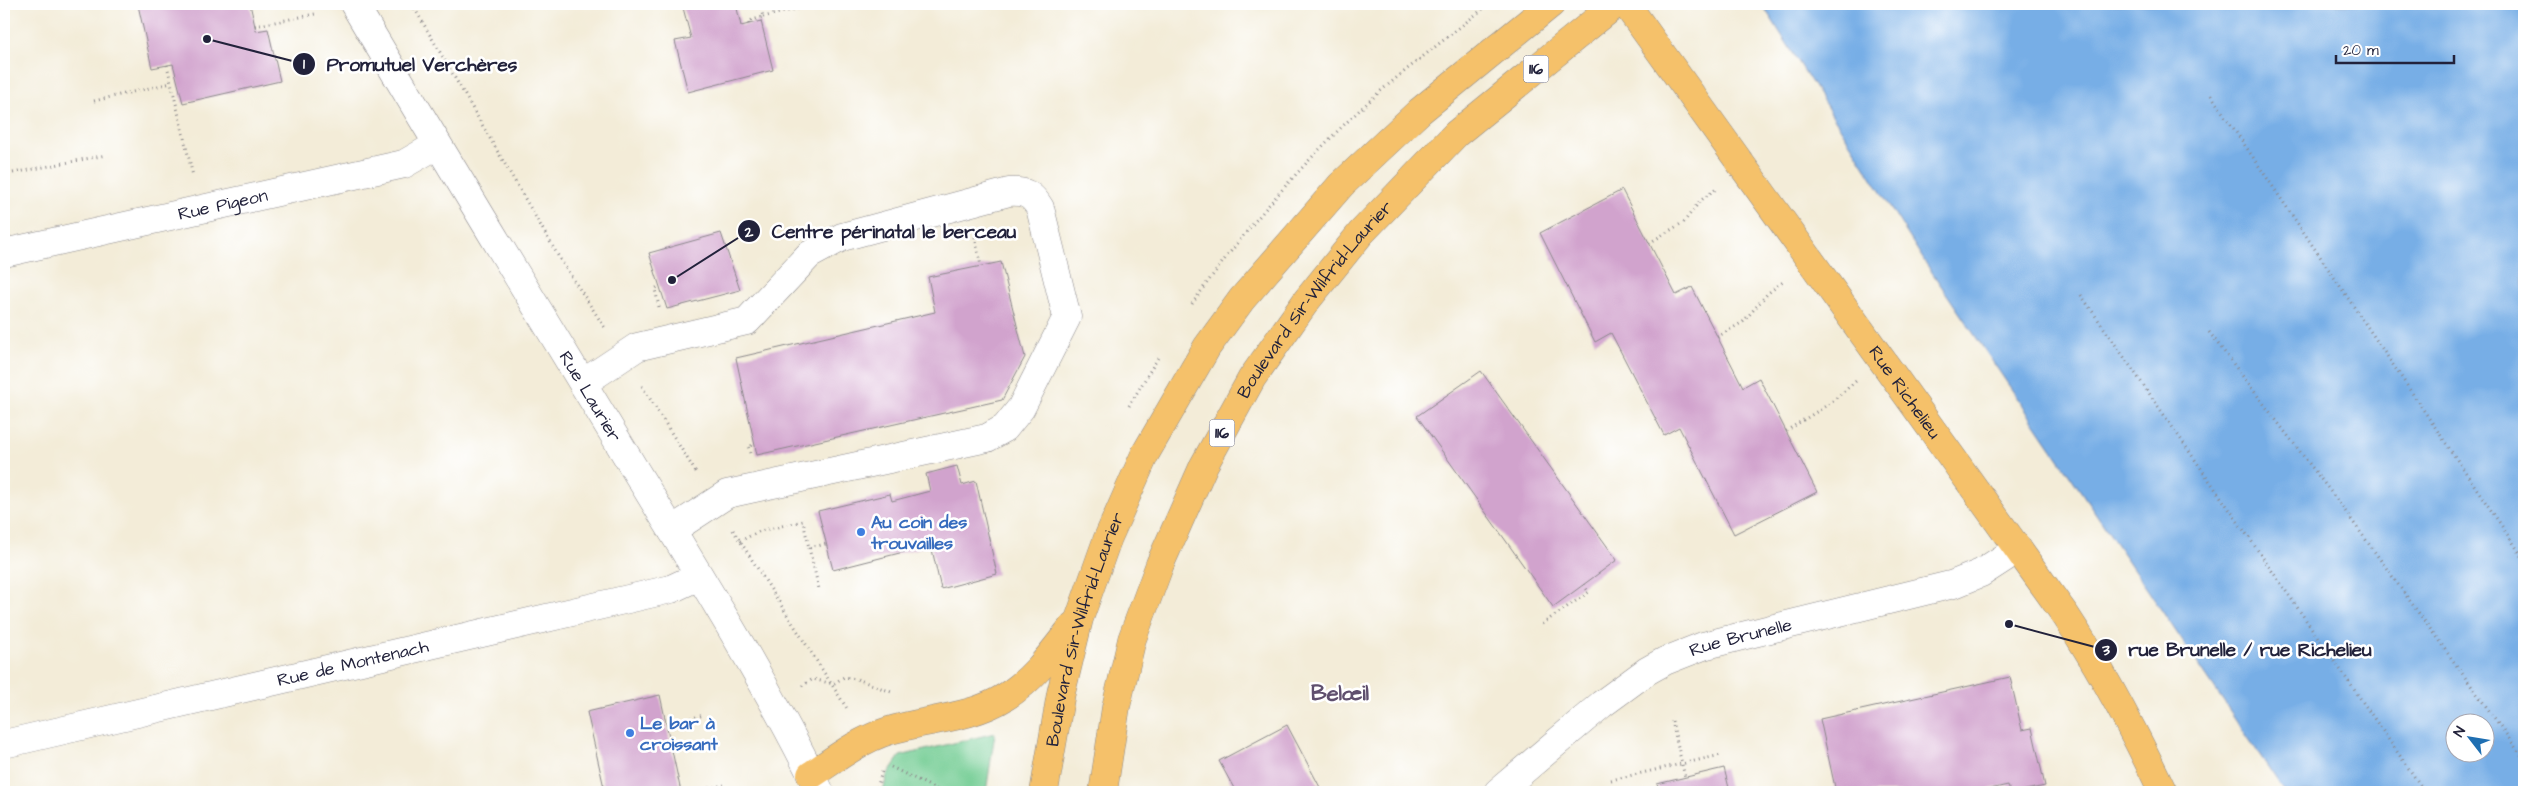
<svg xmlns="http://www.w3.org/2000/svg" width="2528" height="796" viewBox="0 0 2528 796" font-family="'Architects Daughter',sans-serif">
<rect width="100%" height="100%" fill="#fff"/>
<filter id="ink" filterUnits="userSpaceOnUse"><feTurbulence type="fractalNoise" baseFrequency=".02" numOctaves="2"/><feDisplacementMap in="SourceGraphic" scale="10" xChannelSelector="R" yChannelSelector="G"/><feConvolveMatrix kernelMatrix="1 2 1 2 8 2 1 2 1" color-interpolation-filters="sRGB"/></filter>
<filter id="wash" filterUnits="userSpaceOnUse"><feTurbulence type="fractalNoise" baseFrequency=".0096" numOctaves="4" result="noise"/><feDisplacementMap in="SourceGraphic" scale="20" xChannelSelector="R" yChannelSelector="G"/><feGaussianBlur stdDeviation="1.12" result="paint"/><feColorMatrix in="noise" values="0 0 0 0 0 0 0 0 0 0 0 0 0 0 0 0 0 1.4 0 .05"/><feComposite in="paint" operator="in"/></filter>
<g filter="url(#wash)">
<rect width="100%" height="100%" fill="#f3ecd8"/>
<path fill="#72cc93" stroke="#4a7767" d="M995,733L986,792H883L887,775L900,756Z"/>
<path fill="#77aee6" stroke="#4c6890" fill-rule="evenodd" d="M1762,4H2524V792H2285L1925,262ZM2456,724H2486V754H2456Z"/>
<g id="blocks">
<path fill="#d1a3cd" d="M143,4H250L256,31L268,29L280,81L183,103L173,64L152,68L138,5Z
M682,4H736L741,26L761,21L773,70L688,92L675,41L691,38Z
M1622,190L1676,295L1692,287L1743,387L1759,378L1817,492L1734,534L1679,427L1664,435L1611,333L1595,342L1540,233Z
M721,233L740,290L667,309L649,253Z
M1001,262L1025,357L1002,400L757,455L736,358L935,312L928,277Z
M1481,371L1617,560L1553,607L1417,416Z
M957,466L962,485L976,481L997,574L941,589L931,545L833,570L818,511L890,494L892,501L930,491L926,474Z
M2010,677L2022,730L2032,728L2045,786L2016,792H2010L2008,785L1977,792H1836L1820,719Z
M660,695L681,792H605L587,712Z
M1287,725L1322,791L1236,792L1219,761Z
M1724,768L1730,792H1659L1657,784Z"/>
</g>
</g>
<g filter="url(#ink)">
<use href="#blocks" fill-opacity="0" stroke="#8a878a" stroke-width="1"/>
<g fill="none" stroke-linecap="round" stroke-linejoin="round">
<g stroke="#8a878a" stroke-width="29">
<g id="minor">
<path id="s1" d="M354,4C445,158 539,311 632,465C697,572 765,679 820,792"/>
<path id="s2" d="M4,253L404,164L437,145"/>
<path d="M583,383L637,347L747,321L809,255L842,237L1009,192C1025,191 1032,194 1040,208L1067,317L1021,408L1005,428L987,438L727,494L672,530"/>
<path id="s3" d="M4,744L671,589L699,576"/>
<path id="s4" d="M1498,792L1602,704L1647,671L1665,661L1703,646L1746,635L1954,584L1981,573L2018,549"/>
</g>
</g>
<g stroke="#8a878a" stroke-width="29">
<g id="major">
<path id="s5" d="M1626,4L2066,616C2103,672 2134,731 2163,792"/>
<path d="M811,775C835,759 860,740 888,731C926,719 970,719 1005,697C1034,679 1053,652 1073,626"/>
<path id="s6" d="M1044,792L1061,693L1079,619L1107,540L1145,454L1207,347L1242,299L1341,185L1420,111L1551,4"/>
<path id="s7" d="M1103,792L1116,707L1132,639L1160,564L1204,465L1252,378L1307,300L1361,233L1456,134L1616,4"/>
</g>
</g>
<path stroke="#8a878a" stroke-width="3" stroke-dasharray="1 4" stroke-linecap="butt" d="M412,4L560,259L605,328
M763,17L817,4
M749,24V21L763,17L760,4
M255,26L315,14
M167,65L193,176
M2211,95L2524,559
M94,101L171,83
M13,173L106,155
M975,237L981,266
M1649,243L1684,222L1700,201L1716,189
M2081,295L2425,792
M1192,304C1245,228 1313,150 1383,89C1418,60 1454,32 1489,4
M659,307L655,289L659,286
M2209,332L2343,508L2524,759
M1717,337L1743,322L1768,293L1783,282
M642,386L697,474
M1129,406L1159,356
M1786,431L1829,404L1856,381
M750,453L748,446L755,445
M733,530L848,710
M740,541L760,531L803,521L809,548L826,544
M809,548L819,589
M1542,624L1589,592L1583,585
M802,686L813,679L833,684L844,677L857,679L894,693
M1672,721L1685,777
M666,724L704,715
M891,767L942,792
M1611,780L1721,755
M689,792L724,785
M876,792L882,771"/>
<use href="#minor" stroke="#fff" stroke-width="28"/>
<use href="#major" stroke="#f5c16b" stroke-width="28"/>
</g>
</g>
<g fill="#3f7fe0" stroke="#fff" stroke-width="2">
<circle cx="861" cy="532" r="5"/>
<circle cx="630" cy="733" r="5"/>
</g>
<g text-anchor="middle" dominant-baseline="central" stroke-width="5" stroke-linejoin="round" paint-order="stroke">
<g fill="#fff" stroke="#646476" stroke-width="1">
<rect x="1523.5" y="55.5" width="25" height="27" rx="4"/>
<rect x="1209.5" y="419.5" width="25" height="27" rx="4"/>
</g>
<g font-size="16" font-weight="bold" fill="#22223b">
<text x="1536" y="69">116</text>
<text x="1222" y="433">116</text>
</g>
<g font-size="18" fill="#22223b" stroke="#fff">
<text stroke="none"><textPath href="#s2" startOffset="224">Rue Pigeon</textPath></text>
<text stroke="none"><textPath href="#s7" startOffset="544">Boulevard Sir-Wilfrid-Laurier</textPath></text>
<text stroke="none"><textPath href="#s5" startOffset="478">Rue Richelieu</textPath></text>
<text stroke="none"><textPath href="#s1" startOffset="458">Rue Laurier</textPath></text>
<text stroke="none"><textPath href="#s6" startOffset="168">Boulevard Sir-Wilfrid-Laurier</textPath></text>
<text stroke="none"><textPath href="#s4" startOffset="292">Rue Brunelle</textPath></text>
<text stroke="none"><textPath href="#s3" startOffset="358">Rue de Montenach</textPath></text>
</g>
<g font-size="18" font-weight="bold" fill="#366cbe" stroke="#fff" text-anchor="start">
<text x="871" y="522">Au coin des<tspan x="871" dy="21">trouvailles</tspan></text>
<text x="640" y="723">Le bar à<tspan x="640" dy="21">croissant</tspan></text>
</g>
<g font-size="22" font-weight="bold" fill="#5f4f6e" stroke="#fff">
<text x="1340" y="693">Belœil</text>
</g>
</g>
<path fill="none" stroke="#22223b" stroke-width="2" d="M207 39L304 64M672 280L749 231M2009 624L2106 650"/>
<g fill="#22223b" stroke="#fff" stroke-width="2">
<circle cx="207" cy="39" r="5"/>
<circle cx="672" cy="280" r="5"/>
<circle cx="2009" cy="624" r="5"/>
<circle cx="304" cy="64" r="12"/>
<circle cx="749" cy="231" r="12"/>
<circle cx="2106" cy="650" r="12"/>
</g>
<g font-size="15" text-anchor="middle" font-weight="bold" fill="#fff">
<text x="304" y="69">1</text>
<text x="749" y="237">2</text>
<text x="2106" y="655">3</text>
</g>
<g font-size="19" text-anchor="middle" font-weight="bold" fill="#22223b" stroke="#fff" stroke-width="5" stroke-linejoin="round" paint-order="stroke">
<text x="422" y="71">Promutuel Verchères</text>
<text x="894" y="238">Centre périnatal le berceau</text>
<text x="2250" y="656">rue Brunelle / rue Richelieu</text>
</g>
<rect width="2528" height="796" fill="none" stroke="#fff" stroke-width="20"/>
<g transform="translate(2470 738) rotate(301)"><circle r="24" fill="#ffffff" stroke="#a7a7b1"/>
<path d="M0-4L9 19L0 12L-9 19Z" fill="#1f6fb2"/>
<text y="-8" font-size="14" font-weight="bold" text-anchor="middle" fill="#22223b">N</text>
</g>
<path d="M2336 55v8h118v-8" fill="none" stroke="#22223b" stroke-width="2.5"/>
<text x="2343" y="55" font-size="15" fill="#22223b" stroke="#ffffff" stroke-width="4" paint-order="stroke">20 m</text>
</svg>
